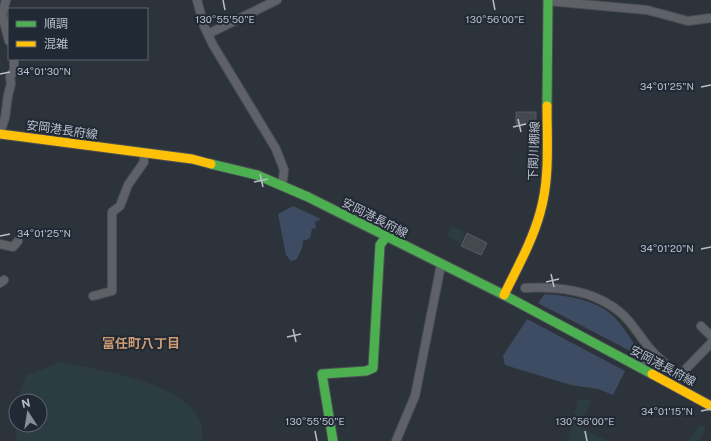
<svg xmlns="http://www.w3.org/2000/svg" width="711" height="441" viewBox="0 0 711 441" font-family="'Public Sans','Noto Sans JP',sans-serif">
<rect width="100%" height="100%" fill="#2d333a"/>
<path fill="#2b3d40" d="M452,226L465,232L460,243L447,236Z
M62,362C100,371 181,381 200,420C203,425 202,435 202,441H17L13,412L16,404V425H40V401H17L26,375Z
M578,399L591,400L580,428L608,441H568Z
M700,425L706,428L699,441H687Z"/>
<path fill="#3e4c63" d="M293,206L321,219L315,222L316,228L312,229L310,238L303,241L302,248L297,259L291,261L286,255L278,214Z
M545,294C568,296 594,299 612,315C622,324 629,337 637,348L634,353L538,303Z
M527,319L625,371L613,395L598,389L571,385L505,365L503,356Z"/>
<path fill="#44494f" stroke="#565a61" d="M516,112H536V124H516Z
M467,233L487,243L481,255L461,246Z"/>
<g fill="none" stroke-linecap="round" stroke-linejoin="round">
<g stroke="#4b4f55" stroke-width="10">
<path id="street" d="M6,0L2,15L9,41
M197,0L204,26L213,45L276,149L284,170L282,185
M548,1L647,10L688,21L711,18
M208,34L277,0
M0,133L5,118L8,95L11,84L10,77L14,70V59
M0,244L13,247L18,241
M0,283L4,280
M525,288C559,286 594,290 621,313C633,323 641,339 652,351C659,359 667,365 675,372H683L711,343
M93,296L112,291V212L120,206L128,185L144,162V153
M701,326L711,336
M640,368L648,353L652,351
M396,441L415,396L441,265"/>
</g>
<g stroke="#4b4f55" stroke-width="11">
<path id="fast" d="M547,106L548,0
M211,164L257,175L308,197L504,295L652,374
M333,441L322,374L366,371L373,368L380,245L386,237"/>
</g>
<g stroke="#4b4f55" stroke-width="11">
<path id="slow" d="M0,134L192,159L211,164
M504,295C517,268 532,242 540,213C550,179 547,142 547,106
M652,374L711,406"/>
</g>
<use href="#street" stroke="#5e6168" stroke-width="8"/>
<use href="#fast" stroke="#4caf50" stroke-width="9"/>
<use href="#slow" stroke="#ffc107" stroke-width="9"/>
</g>
<path fill="none" stroke="#b9bfca" stroke-width="1.5" d="M223,0L225,10M493,0L495,10M0,74L10,72M701,87L711,85M518,119L521,132M513,127L526,124M260,174L263,187M254,182L268,179M0,236L10,234M701,249L711,247M551,274L554,287M546,282L559,279M293,329L296,342M287,337L301,334M701,411L711,409M315,431L317,441M585,431L587,441"/>
<g text-anchor="middle" dominant-baseline="central" stroke-width="4" stroke-linejoin="round" paint-order="stroke">
<g font-size="12" fill="#b9bfca" stroke="#212935">
<text transform="translate(62 130) rotate(8)">安岡港長府線</text>
<text transform="translate(534 151) rotate(-88)">下関川棚線</text>
<text transform="translate(375 218) rotate(27)">安岡港長府線</text>
<text transform="translate(663 366) rotate(28)">安岡港長府線</text>
</g>
<g font-size="13" font-weight="bold" fill="#cd9b71" stroke="#212935">
<text x="141" y="343">富任町八丁目</text>
</g>
</g>
<g font-size="10" text-anchor="middle" fill="#b9bfca" stroke="#212935" stroke-width="4" stroke-linejoin="round" paint-order="stroke">
<text x="225" y="23">130°55'50"E</text>
<text x="495" y="23">130°56'00"E</text>
<text x="44" y="75">34°01'30"N</text>
<text x="667" y="90">34°01'25"N</text>
<text x="44" y="237">34°01'25"N</text>
<text x="667" y="252">34°01'20"N</text>
<text x="667" y="415">34°01'15"N</text>
<text x="315" y="425">130°55'50"E</text>
<text x="585" y="425">130°56'00"E</text>
</g>
<rect x="8" y="8" width="140" height="52" fill="#212935" stroke="#5e6571"/>
<rect x="16" y="21" width="20" height="6" fill="#4caf50" stroke="#5e6571"/>
<text x="44" y="28" font-size="12" fill="#b9bfca">順調</text>
<rect x="16" y="41" width="20" height="6" fill="#ffc107" stroke="#5e6571"/>
<text x="44" y="48" font-size="12" fill="#b9bfca">混雑</text>
<g transform="translate(28 413) rotate(348)"><circle r="19" fill="#212935" stroke="#5e6571"/>
<path d="M0-3L7 15L0 10L-7 15Z" fill="#888e98"/>
<text y="-6" font-size="11" font-weight="bold" text-anchor="middle" fill="#b9bfca">N</text>
</g>
</svg>
